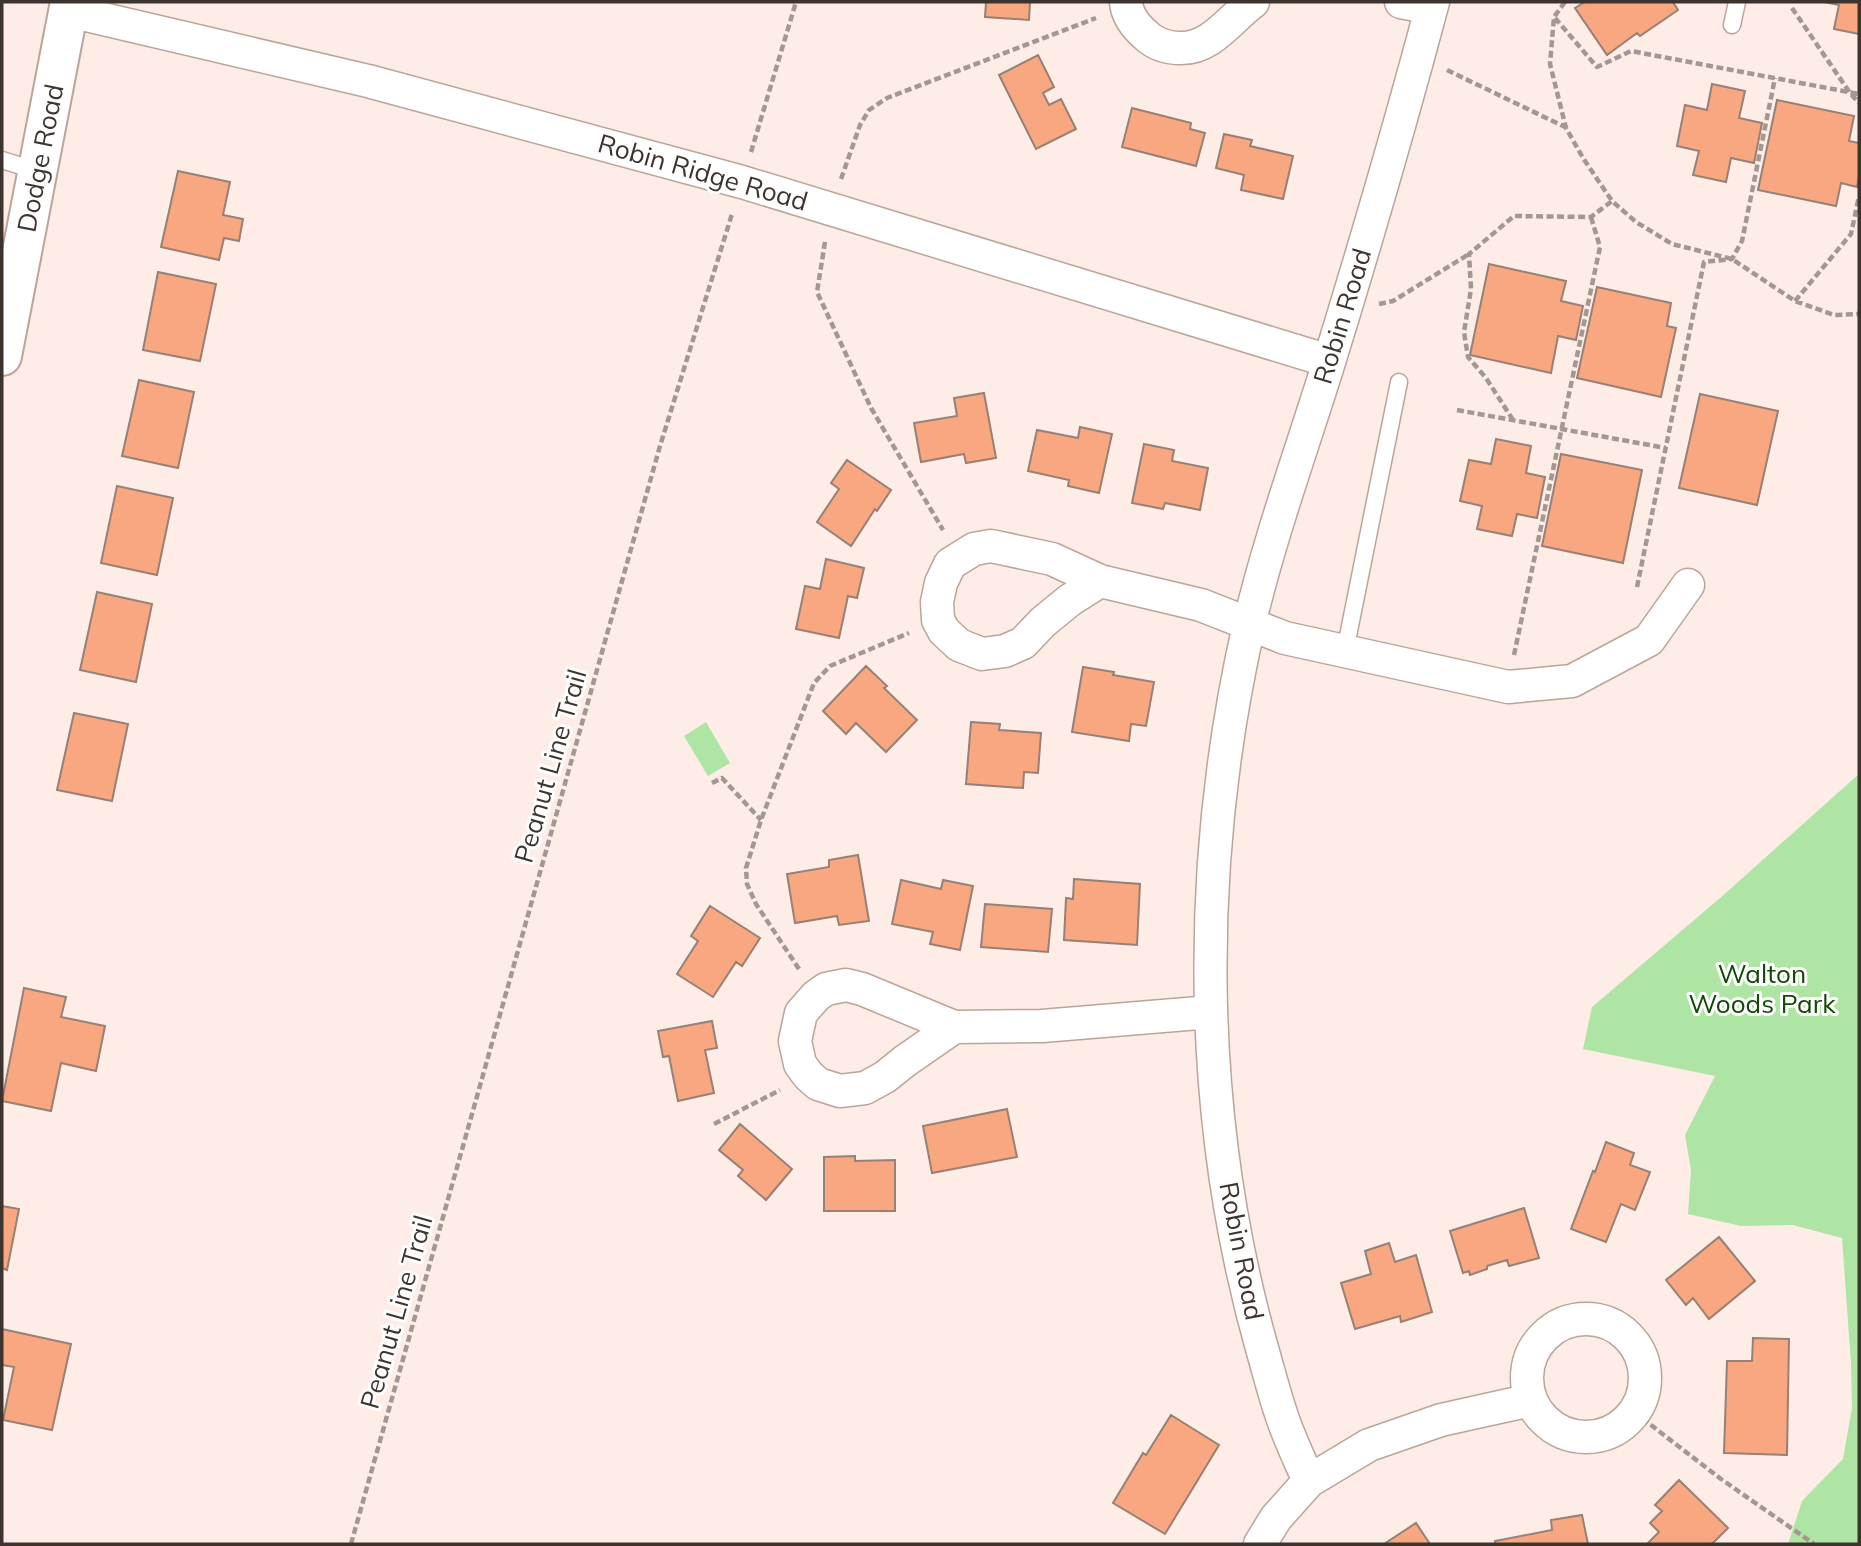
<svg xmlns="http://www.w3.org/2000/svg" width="1861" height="1546" viewBox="0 0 1861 1546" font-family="Mulish,sans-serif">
<rect width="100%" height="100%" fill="#fdede6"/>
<path fill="#aee4a4" d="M706,722L730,763L708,776L684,736Z
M1859,774V1544H1788L1802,1501L1843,1459L1852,1408L1851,1363L1842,1238L1793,1225L1741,1226L1688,1214L1691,1170L1685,1135L1715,1076L1583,1049L1592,1007L1720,898Z"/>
<path fill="#f8a780" stroke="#978075" stroke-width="2" d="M986,2H1030L1029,20L985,17Z
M1585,2H1673L1678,10L1640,36L1637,33L1607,55L1575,8Z
M1824,2H1859V34L1834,29L1839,5Z
M1038,55L1054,87L1043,93L1049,105L1061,99L1076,129L1036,149L999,75Z
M1712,84L1745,91L1739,118L1762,123L1754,163L1731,158L1726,182L1693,175L1699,151L1677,146L1685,105L1707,110Z
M1777,100L1854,116L1849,141L1859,143V176L1857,187L1841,183L1836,206L1758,190Z
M1132,108L1191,123L1190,129L1205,133L1196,166L1122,147Z
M1224,134L1252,140L1250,146L1293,156L1283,199L1241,190L1244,175L1216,168Z
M178,171L230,182L223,215L243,219L239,241L224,238L219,260L161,247Z
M1489,264L1566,281L1561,301L1583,306L1576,340L1558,336L1551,373L1470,355Z
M158,272L216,284L200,361L143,350Z
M1597,287L1671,303L1667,326L1676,328L1661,397L1577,378Z
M139,380L194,392L178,468L122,456Z
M984,393L996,458L966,463L964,454L921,462L914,423L957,416L954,398Z
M1700,394L1778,411L1757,505L1679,488Z
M1080,427L1112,434L1099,493L1068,486L1069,480L1028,471L1037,430L1078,438Z
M1496,439L1531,446L1526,473L1545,477L1537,518L1517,514L1512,536L1477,529L1482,506L1460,501L1469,460L1491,464Z
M1144,444L1174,450L1172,461L1208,468L1200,510L1165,503L1163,509L1132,503Z
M1561,454L1642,470L1623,563L1542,546Z
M847,460L891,490L877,511L875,509L851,546L817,522L839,489L831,483Z
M117,486L173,498L157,575L101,563Z
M826,559L864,568L857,598L848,596L839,638L796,629L805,586L820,589Z
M97,592L152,604L136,682L80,670Z
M866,666L887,686L884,688L917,720L886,752L856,723L846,734L823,711Z
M1083,667L1114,672L1113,675L1154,682L1146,726L1131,724L1129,741L1072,732Z
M74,713L128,724L112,801L57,790Z
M971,722L1000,724L999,730L1041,733L1038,773L1024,772L1023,788L966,784Z
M858,855L869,921L839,925L837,916L795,923L787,874L829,867V860Z
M1074,879L1140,884L1137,945L1064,940L1066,898L1073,899Z
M901,880L941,889L943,880L973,886L960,950L930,944L933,932L892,924Z
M985,904L1052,909L1048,952L981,947Z
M710,906L760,938L742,966L736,962L713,997L677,974L698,941L691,936Z
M24,988L66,997L61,1017L105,1026L96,1071L61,1063L51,1111L2,1101Z
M712,1021L717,1048L705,1050L714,1093L678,1101L669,1056L663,1057L658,1031Z
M1007,1109L1017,1157L932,1173L923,1126Z
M740,1124L792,1169L766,1200L738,1176L743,1170L719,1150Z
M1606,1142L1634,1153L1630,1165L1650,1172L1635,1210L1621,1204L1606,1242L1571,1229L1593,1171L1595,1172Z
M855,1156V1161L895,1160V1211H824V1157Z
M2,1206L19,1209L7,1270L2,1268Z
M1524,1208L1539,1258L1509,1266L1507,1260L1487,1266V1269L1470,1275L1469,1271L1463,1273L1450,1231Z
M1719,1237L1755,1281L1709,1319L1693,1298L1686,1305L1666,1280Z
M1389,1243L1395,1262L1416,1255L1432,1312L1401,1322L1400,1316L1355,1329L1341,1283L1371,1274L1365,1251Z
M2,1329L71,1344L52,1430L3,1420L14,1367L2,1365Z
M1753,1338L1789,1339L1787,1455L1724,1453L1727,1361H1752Z
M1171,1415L1219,1445L1165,1534L1113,1503L1143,1453L1146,1455Z
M1679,1480L1728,1528L1712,1544H1647L1659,1532L1650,1523L1662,1511L1655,1505Z
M1582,1515L1588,1544H1495V1541L1552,1530L1551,1520Z
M1416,1523L1430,1544H1384Z"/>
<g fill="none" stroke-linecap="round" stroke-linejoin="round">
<g stroke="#bca499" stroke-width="19">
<path id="service" d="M1732,25L1737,2
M2,160L37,171
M1345,651L1399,382"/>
</g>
<g stroke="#bca499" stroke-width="35">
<path id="minor" d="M1126,2C1127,17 1138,29 1149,38C1158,45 1169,48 1180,48C1211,49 1230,19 1253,2
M1401,2L1431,8
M69,11L368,81L742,182L1329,361
M1100,581L1070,600L1043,622L1023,643L1005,651L982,654L959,645L944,631L938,620L937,602L941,583L950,564L974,549L991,546L1052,559L1100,581L1201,605L1285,638L1508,687L1572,681L1649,640L1688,585
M954,1027L905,1061L885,1077L865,1088L840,1091L818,1084L808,1075L800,1064L795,1041L801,1013L816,996L826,989L846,985L862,989L954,1027L1042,1026L1211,1012
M1527 1378a59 59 0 1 1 118 0a59 59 0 1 1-118 0Z
M1309,1481C1301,1463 1292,1444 1285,1425C1276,1401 1270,1376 1263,1352C1196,1117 1195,863 1249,625C1270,536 1302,449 1329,362C1366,242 1401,122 1433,2
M1260,1544L1276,1518L1309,1481L1369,1445L1441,1420L1531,1400"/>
</g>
<g stroke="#bca499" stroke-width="42">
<path id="tertiary" d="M2,356L70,2"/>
</g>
<path stroke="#a49791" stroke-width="4.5" stroke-dasharray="7 3.5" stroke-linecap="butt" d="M1565,2L1554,17L1550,64L1566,128L1583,158L1612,201L1636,222L1672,244L1732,259L1795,301L1834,315L1859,314
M1792,8L1850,93L1859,103
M1555,18L1597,67L1631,51L1859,94
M1447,70L1565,127
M751,152L796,2
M841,179L860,125L869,110L887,98L1096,18
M825,242L817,292L871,408L943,530
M1795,301L1851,234L1859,196
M1379,304L1393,301L1469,254
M1457,410L1666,448
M1513,420L1486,378L1468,357L1464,332L1471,289L1469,254L1514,216L1591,217L1612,201
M1637,587L1704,262L1732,259L1742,241L1775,78
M1514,655L1600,247L1591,217
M712,783L722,778L761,820
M799,969L756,904L747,884L746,868L761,820L814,683L830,666L909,633
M714,1124L780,1090
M1634,1412L1721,1479L1814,1544
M351,1544L660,446L732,214"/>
<use href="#service" stroke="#fff" stroke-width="16"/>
<use href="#minor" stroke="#fff" stroke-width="32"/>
<use href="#tertiary" stroke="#fff" stroke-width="38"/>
</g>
<g text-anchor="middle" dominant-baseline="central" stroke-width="6" stroke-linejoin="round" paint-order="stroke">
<g font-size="26" fill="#3e342f" stroke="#fefefe">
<text transform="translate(40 158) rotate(-79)">Dodge Road</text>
<text transform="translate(703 172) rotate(16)">Robin Ridge Road</text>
<text transform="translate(1342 316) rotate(-73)">Robin Road</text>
<text transform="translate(550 766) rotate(-74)">Peanut Line Trail</text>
<text transform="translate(1242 1251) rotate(79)">Robin Road</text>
<text transform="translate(396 1312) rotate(-74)">Peanut Line Trail</text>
</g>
<g font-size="26" fill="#124904" stroke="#fefefe">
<text x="1762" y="973">Walton<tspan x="1762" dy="30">Woods Park</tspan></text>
</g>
</g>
<rect width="1861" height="1546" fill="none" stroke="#3e342f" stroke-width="7"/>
</svg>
